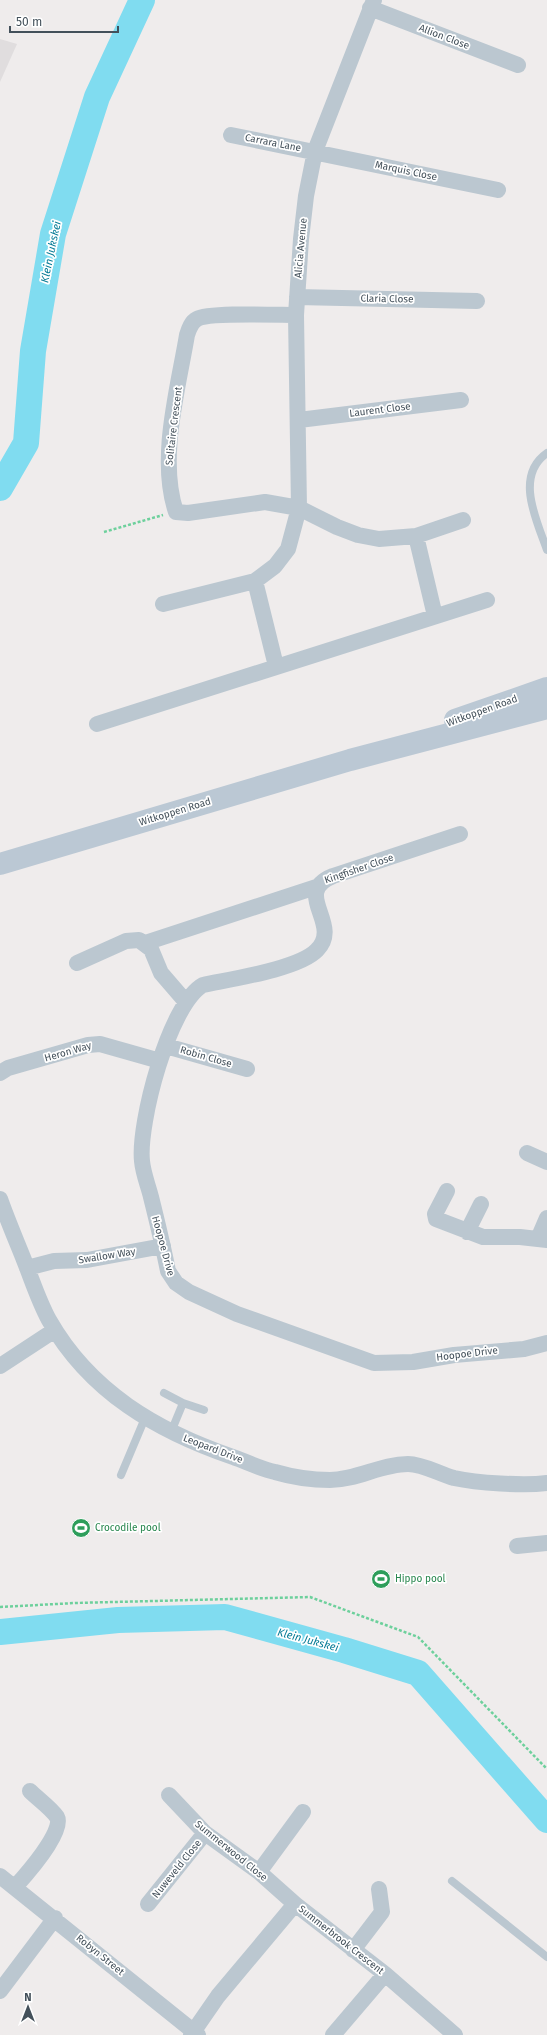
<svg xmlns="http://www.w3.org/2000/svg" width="547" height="2035" viewBox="0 0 547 2035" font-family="'Fira Sans',sans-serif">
<rect width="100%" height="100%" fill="#efecec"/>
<path fill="#e0ddde" d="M0,39L17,44L0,82Z"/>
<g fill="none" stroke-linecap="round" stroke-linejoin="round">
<path stroke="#80dcf0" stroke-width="26" d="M0,488L26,443L33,351L53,234L97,97L142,0
M0,1632L118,1620L225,1617L344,1650L418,1673L547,1820"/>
<path stroke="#6dd09c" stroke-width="2.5" stroke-dasharray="3 2" stroke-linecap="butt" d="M104,532L163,515
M0,1607L75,1603L310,1597L418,1637L547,1769"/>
<path stroke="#bbc7d0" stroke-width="8" d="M547,453C514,476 537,521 547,550
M164,1393L183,1403L171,1432
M183,1403L204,1410
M121,1475L145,1418
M452,1881L547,1957"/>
<path stroke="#bbc7d0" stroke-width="16" d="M370,8L518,65
M231,135L498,190
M297,297L477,301
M296,315C279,315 208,312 197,319C191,322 189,329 187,335C178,389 158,459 176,512L188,513L265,502L299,508L337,527L358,535L379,539L416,536L463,520
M299,420L461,400
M416,536L435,616
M255,581L276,666
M163,604L255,581L275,566L288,549L299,508L296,315L301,239L306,196L315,151L374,0
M97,724L487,600
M460,834L333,876C291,893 343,924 317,950C299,969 231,979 203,985C169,1004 138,1124 142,1161C143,1173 148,1185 151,1197C157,1221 163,1246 168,1271L176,1283L189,1292L237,1314L374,1363L413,1362L454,1355L524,1349L547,1343
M145,943L316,887
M77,963L126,941L139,940L151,949L161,973L186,1002
M166,1046L247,1069
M0,1073L8,1068L88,1045L100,1044L160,1061
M527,1153L547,1162
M447,1191L435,1214L436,1219L483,1237H520L547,1240
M0,1199C7,1219 16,1240 24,1260C32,1280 39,1302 49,1320C90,1392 157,1431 233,1457C247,1462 261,1469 275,1472C292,1477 313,1480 330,1480C357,1480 381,1464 408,1464C423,1464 439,1474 454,1478C477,1483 524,1486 547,1483
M467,1232L481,1204
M538,1239L547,1218
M27,1268L54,1261L87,1260L163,1246
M0,1366L55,1330
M517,1546L547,1543
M169,1795L205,1833L259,1872L295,1904L385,1974L455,2035
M259,1872L303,1812
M0,1876L198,2035
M15,1887C25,1876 65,1831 57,1817C51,1808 38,1799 30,1791
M148,1904L205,1833
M353,1950L382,1912L379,1889
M0,1991L55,1918
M191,2035L218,1996L295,1904
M333,2035L385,1974"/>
<path stroke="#bbc8d4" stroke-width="22" d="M455,720L547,688
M0,864L350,760L547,708"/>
</g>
<defs>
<g id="stadium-disc" transform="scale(1)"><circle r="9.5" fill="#2e9e5b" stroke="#fff"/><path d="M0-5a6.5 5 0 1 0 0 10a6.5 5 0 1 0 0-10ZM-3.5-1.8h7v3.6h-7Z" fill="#fff"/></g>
</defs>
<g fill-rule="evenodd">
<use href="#stadium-disc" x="81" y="1528"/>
<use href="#stadium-disc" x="381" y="1579"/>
</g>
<g text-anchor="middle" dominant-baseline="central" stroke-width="3.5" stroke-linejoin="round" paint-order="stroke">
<g font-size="10" fill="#43505a" stroke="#fff">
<text transform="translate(444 37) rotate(21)">Allion Close</text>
<text transform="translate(273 143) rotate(11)">Carrara Lane</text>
<text transform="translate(406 171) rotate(12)">Marquis Close</text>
<text transform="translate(301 248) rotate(-85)">Alicia Avenue</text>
<text transform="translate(387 299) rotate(1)">Claria Close</text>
<text transform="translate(380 410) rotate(-7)">Laurent Close</text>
<text transform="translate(174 426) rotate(-83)">Solitaire Crescent</text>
<text transform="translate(482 711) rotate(-20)">Witkoppen Road</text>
<text transform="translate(175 812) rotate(-17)">Witkoppen Road</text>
<text transform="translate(359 869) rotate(-19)">Kingfisher Close</text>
<text transform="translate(68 1052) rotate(-16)">Heron Way</text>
<text transform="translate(206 1057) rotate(16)">Robin Close</text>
<text transform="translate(163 1246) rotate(75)">Hoopoe Drive</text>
<text transform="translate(107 1256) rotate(-9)">Swallow Way</text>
<text transform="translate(467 1354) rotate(-7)">Hoopoe Drive</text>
<text transform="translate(213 1449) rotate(21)">Leopard Drive</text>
<text transform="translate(231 1851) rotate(39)">Summerwood Close</text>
<text transform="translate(177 1869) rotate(-51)">Nuweveld Close</text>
<text transform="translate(341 1940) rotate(38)">Summerbrook Crescent</text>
<text transform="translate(100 1955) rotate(39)">Robyn Street</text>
</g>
<g font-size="10" fill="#27864d" stroke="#fff" text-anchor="start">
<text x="95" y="1528">Crocodile pool</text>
<text x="395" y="1579">Hippo pool</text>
</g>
<g font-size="11" font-style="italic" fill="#067b96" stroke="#fff">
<text transform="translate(51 252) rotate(-78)">Klein Jukskei</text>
<text transform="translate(308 1640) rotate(15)">Klein Jukskei</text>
</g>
</g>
<g transform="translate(28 2007)" stroke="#ffffff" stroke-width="3" paint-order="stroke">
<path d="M0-3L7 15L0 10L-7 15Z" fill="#43505a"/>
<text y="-6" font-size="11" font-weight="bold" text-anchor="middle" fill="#43505a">N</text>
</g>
<path d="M10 26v6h108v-6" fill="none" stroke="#43505a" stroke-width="2"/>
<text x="16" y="26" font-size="12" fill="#43505a" stroke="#ffffff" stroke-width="3" paint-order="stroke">50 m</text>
</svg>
